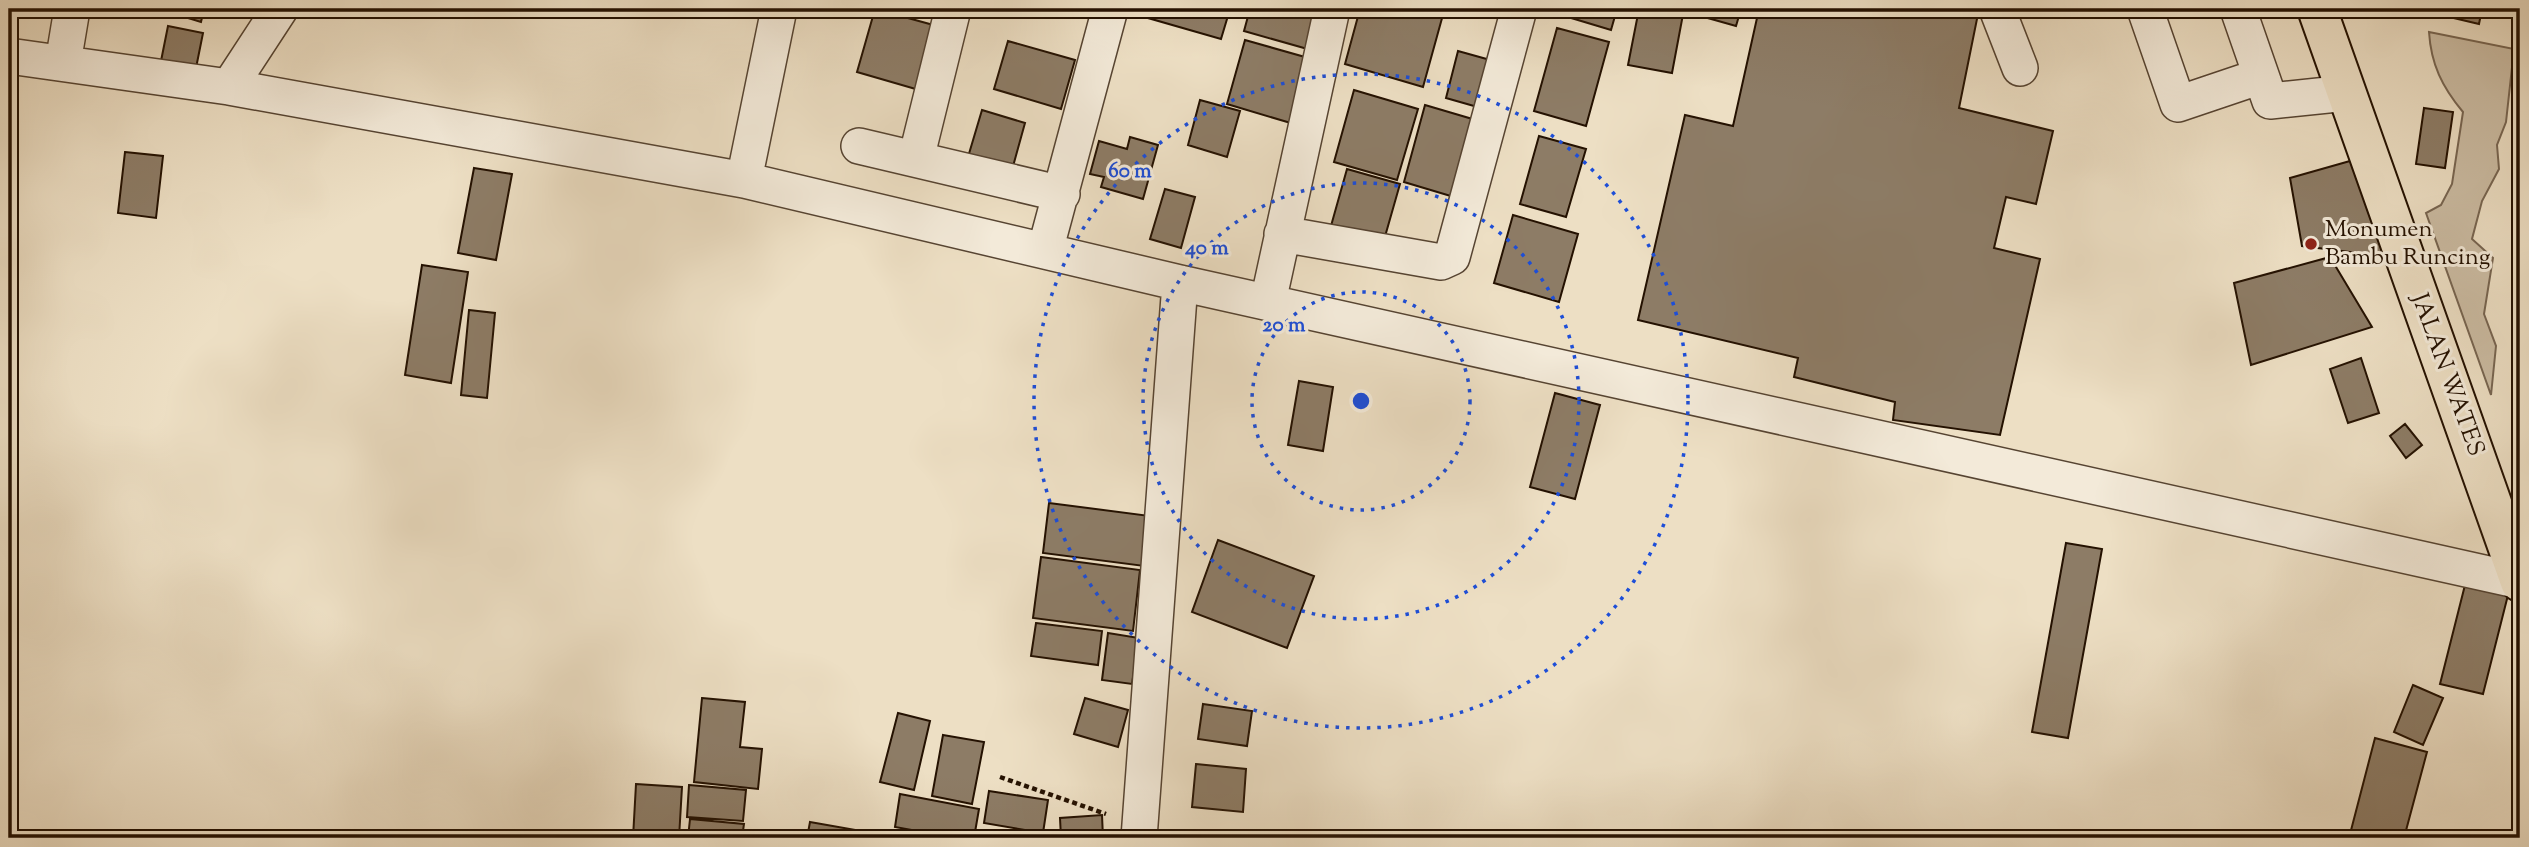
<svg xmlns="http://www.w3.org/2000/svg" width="2529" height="847" viewBox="0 0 2529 847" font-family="'Sorts Mill Goudy',serif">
<rect width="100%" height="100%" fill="#eddfc4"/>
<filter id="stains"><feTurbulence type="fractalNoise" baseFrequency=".00286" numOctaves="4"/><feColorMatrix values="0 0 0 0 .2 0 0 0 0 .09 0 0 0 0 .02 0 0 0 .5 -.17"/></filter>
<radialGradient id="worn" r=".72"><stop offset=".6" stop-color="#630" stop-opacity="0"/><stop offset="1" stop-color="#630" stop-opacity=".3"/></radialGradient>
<path fill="#cbbca3" stroke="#786652" stroke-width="2" d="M2429,32L2514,49L2506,122L2497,145L2499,169L2482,201L2472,239L2493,258L2484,314L2496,346L2491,395L2426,213L2441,205L2452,184L2463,112C2442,87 2431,64 2429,32Z"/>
<path fill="#8d7c66" stroke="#241101" stroke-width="2" d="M165,9H204L201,22L165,11Z
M875,9L937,26L919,90L857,72Z
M1144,9H1230L1221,39L1141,16Z
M1250,9H1323L1311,50L1244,31Z
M1360,9L1444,11L1423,87L1345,64Z
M1560,9H1617L1611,30L1558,14Z
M1639,9H1684L1672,73L1628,65Z
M1699,9H1741L1736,26L1697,15Z
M1759,9H1979L1959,108L2053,131L2036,204L2006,197L1994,248L2040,259L2000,435L1893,420L1895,402L1794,377L1798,358L1638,320L1685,115L1733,126Z
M2428,9H2482L2479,24L2428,12Z
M168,26L203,33L196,68L161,61Z
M1557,28L1609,42L1586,126L1534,111Z
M1245,40L1312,59L1294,124L1227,104Z
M1008,41L1075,60L1061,109L994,89Z
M1458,51L1501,63L1488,110L1446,98Z
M1354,90L1418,109L1397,180L1334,162Z
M1200,100L1240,111L1227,157L1188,145Z
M1425,105L1486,123L1464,200L1404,182Z
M2424,108L2453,112L2445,168L2416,164Z
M982,110L1025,123L1012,170L968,157Z
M1539,136L1586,149L1566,217L1520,204Z
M1130,137L1158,145L1143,199L1101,187L1104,177L1090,174L1099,141L1127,149Z
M125,152L163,156L156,218L118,213Z
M2357,159L2390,257L2302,246L2290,178Z
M474,168L512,174L496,260L458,253Z
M1347,169L1400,184L1382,247L1329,233Z
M1165,189L1195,197L1181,248L1150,239Z
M1513,215L1578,234L1559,302L1494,283Z
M2330,257L2372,327L2251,365L2234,283Z
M422,265L468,272L451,383L405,375Z
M9,274H12L14,304H9Z
M469,310L495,313L487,398L461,395Z
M2361,358L2379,413L2348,423L2330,369Z
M1299,381L1333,387L1323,451L1288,445Z
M1555,393L1600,405L1575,499L1530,487Z
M2405,424L2422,445L2406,458L2390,436Z
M1049,503L1150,516L1144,566L1043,553Z
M1218,540L1314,576L1287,648L1192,612Z
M2066,543L2102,549L2068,738L2032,732Z
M1041,557L1140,570L1133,631L1033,618Z
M2465,585L2508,595L2483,694L2440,684Z
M1036,623L1102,631L1098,665L1031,656Z
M1108,633L1139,638L1132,684L1102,680Z
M2413,685L2443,698L2423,745L2394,732Z
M702,698L745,702L740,747L762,749L758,789L694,782Z
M1085,698L1128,710L1118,747L1074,734Z
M1203,704L1252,711L1247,746L1198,739Z
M898,713L930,721L914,790L880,782Z
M943,735L984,742L972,804L932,796Z
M2375,738L2427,752L2404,838H2349Z
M1196,764L1246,769L1243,812L1192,807Z
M636,784L682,787L679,838H633Z
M689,785L746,790L743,821L687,817Z
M989,791L1048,800L1043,833L984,823Z
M900,794L979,809L974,838H956L895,827Z
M1102,815L1103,838H1061L1060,818Z
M690,819L744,824L742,838H688Z
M810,822L867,832L866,838H807Z"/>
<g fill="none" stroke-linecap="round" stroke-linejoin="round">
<g stroke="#564432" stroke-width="38">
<path id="minor" d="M1997,9L2020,68
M2145,9L2178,104L2261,76
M2238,9L2270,101L2347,93
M9,56L229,87L744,180L1180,283L2520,581
M63,63L72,9
M229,87L280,9
M859,146L1062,194
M916,159L953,9
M744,180L779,9
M1282,234L1441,262L1452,257L1519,9
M1045,251L1110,9
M1268,302L1332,9
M1139,838L1180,283"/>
</g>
<g stroke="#241101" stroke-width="42">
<path id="highway" d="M2317,9L2520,582"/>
</g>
<path stroke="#241101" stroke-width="4.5" stroke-dasharray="5 3.5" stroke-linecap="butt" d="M1000,777L1106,814"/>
<use href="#minor" stroke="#f3ead9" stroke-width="35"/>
<use href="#highway" stroke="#eddfc4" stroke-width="38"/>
</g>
<g fill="none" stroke="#1d4ed8" stroke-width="3.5" stroke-dasharray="3.5 7">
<circle cx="1361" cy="401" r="109"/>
<circle cx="1361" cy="401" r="218"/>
<circle cx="1361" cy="401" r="327"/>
</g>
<circle fill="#8f2418" stroke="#f3ead9" stroke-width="2.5" cx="2311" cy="244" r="7"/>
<g text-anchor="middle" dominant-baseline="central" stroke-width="6" stroke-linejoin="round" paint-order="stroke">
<g font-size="24" fill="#241101" stroke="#f3ead9" text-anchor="start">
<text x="2325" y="230">Monumen<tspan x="2325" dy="28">Bambu Runcing</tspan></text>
</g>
<g font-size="24" fill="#241101" stroke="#f3ead9">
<text transform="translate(2447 375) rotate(70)">JALAN WATES</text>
</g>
</g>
<circle cx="1361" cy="401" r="10" fill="#1d4ed8" stroke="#f3ead9" stroke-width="3.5"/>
<g font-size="21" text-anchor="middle" font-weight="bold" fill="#1d4ed8" stroke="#f3ead9" stroke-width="6" stroke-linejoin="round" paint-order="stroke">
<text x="1130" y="177">60 m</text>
<text x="1207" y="254">40 m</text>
<text x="1284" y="331">20 m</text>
</g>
<rect width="2529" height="847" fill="none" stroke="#eddfc4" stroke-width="35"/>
<rect x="10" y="10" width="2508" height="826" fill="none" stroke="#241101" stroke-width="3.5"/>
<rect x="18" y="18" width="2494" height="812" fill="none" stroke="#241101" stroke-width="2"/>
<rect width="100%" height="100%" filter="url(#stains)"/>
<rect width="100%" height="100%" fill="url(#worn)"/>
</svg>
